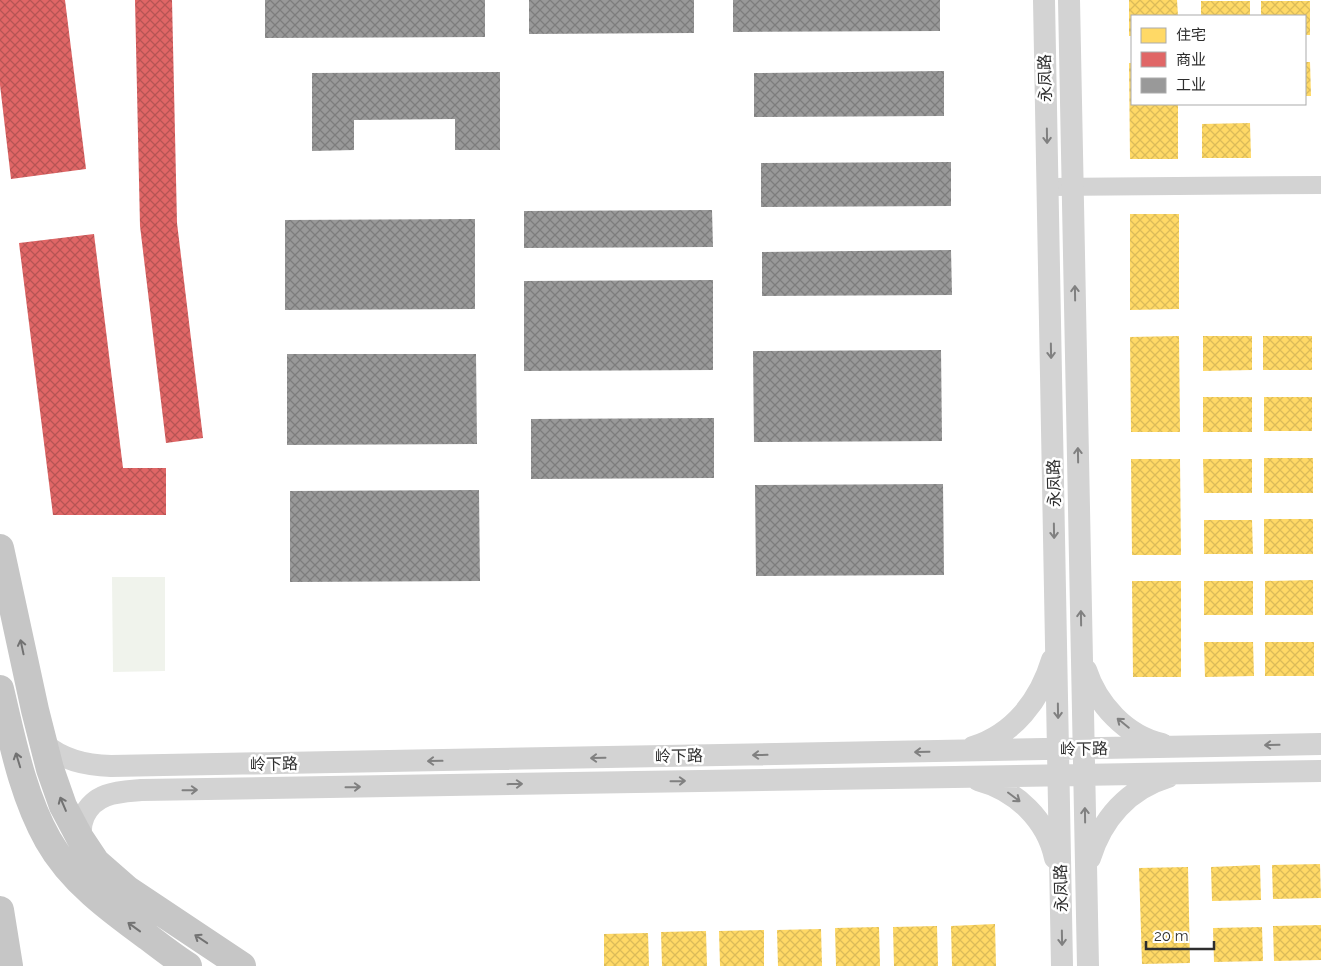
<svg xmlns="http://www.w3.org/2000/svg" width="1321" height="966" viewBox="0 0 1321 966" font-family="Raleway,'Noto Sans SC',sans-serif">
<defs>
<pattern id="homes-cross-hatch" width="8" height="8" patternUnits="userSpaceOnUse" patternTransform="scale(1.25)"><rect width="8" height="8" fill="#ffd966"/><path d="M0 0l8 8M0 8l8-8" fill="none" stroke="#dbbb59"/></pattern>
<pattern id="shops-cross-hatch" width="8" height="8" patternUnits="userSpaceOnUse" patternTransform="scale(1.25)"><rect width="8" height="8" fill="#e06666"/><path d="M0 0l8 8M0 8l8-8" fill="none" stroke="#b65454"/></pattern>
<pattern id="industry-cross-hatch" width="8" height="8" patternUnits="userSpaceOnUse" patternTransform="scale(1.25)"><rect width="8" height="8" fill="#999"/><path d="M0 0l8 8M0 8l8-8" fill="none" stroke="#7d7d7d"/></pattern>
</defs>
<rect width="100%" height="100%" fill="#fff"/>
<path fill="#f0f3ec" d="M112,577H165V671L113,672Z"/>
<path fill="url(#homes-cross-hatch)" d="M1129,0H1177L1178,16H1132V36H1129Z
M1201,1H1250V16H1201Z
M1261,1H1310V35H1305V16H1261Z
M1305,62H1310L1311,96H1305Z
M1129,63H1132V104H1178V159H1130Z
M1250,123L1251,158H1202V124Z
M1130,214H1179V309L1130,310Z
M1179,336L1180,432H1131L1130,337Z
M1203,336H1252V370L1203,371Z
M1263,336H1312V370H1263Z
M1203,397H1252V432H1203Z
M1264,397H1312V431H1264Z
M1264,458H1313V493H1264Z
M1131,459H1180L1181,555H1132Z
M1203,459H1252V493H1204Z
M1264,519H1313V554H1264Z
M1204,520H1252L1253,554H1204Z
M1313,580V615H1265V581Z
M1132,581H1181V677H1133Z
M1204,581H1253V615H1204Z
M1204,642H1253L1254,676L1205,677Z
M1265,642H1314V676H1265Z
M1320,864L1321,898L1273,899L1272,865Z
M1260,865L1261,900L1212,901L1211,867Z
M1188,867L1190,963L1142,964L1139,868Z
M995,924L996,966H952L951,926Z
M1321,925V960L1274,961L1273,926Z
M937,926L938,966H894L893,927Z
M879,927L880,966H836L835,928Z
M1262,927L1263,961L1214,962L1213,928Z
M821,929L822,966H778L777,930Z
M764,930V966H720L719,931Z
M706,931L707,966H662L661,932Z
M648,933L649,966H604V934Z"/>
<path fill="url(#shops-cross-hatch)" d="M0,0H65L86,169L11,179L0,85Z
M135,0H172L177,223L203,438L166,443L140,226Z
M94,234L123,468H166V515H53L19,243Z"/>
<path fill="url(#industry-cross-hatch)" d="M265,0H485V37L265,38Z
M529,0H694V33L529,34Z
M733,0H940V31L733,32Z
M944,71V116L754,117V73Z
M500,72V150H455V119L354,120V150L312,151V73Z
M951,162V206L761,207V163Z
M712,210L713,247L524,248V211Z
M475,219V309L285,310V220Z
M951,250L952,295L762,296V252Z
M713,280V370L524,371V281Z
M941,350L942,441L754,442L753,351Z
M287,354H476L477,444L287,445Z
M714,418V478L531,479V419Z
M943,484L944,575L756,576L755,485Z
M479,490L480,581L290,582V491Z"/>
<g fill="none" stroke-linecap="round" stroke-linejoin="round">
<path stroke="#d3d3d3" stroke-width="18" d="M1048,187L1321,185"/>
<path stroke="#d3d3d3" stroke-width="22" d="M1044,0L1062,966
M1069,0L1088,966
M1086,670C1097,704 1126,736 1162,744
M43,743C62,760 85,765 111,766L1321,744
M973,747C1014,734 1040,700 1052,660
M978,780C1016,790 1047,820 1055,858
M82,842C80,833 80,825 84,816C95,792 119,792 141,790L1321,771
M1090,858C1102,819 1128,789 1168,777"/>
<path stroke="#c6c6c6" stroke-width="28" d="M0,548L35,710L50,769L63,806L80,838L96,862L128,890L242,966
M0,689C12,739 22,794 48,840C71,881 111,910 148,937C161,947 174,957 188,966
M0,910L9,966"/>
</g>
<defs><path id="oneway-shaft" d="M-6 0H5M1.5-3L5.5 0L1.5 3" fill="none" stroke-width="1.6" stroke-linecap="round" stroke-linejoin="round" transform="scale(1.25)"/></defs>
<g stroke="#808080">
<use href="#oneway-shaft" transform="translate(1047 136) rotate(89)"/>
<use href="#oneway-shaft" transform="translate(1075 293) rotate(-91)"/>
<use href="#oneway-shaft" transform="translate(1051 351) rotate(89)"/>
<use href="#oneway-shaft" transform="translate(1078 455) rotate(-91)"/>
<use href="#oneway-shaft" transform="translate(1054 531) rotate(89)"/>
<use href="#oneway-shaft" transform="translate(1081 618) rotate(-91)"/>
<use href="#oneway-shaft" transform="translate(1058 711) rotate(89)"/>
<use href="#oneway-shaft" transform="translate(1123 723) rotate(-141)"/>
<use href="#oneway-shaft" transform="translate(1272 745) rotate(179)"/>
<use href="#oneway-shaft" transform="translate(922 752) rotate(179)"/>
<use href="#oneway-shaft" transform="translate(760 755) rotate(179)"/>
<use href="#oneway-shaft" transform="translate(598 758) rotate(179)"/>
<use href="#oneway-shaft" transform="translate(435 761) rotate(179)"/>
<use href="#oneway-shaft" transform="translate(678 781) rotate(-1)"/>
<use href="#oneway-shaft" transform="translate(515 784) rotate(-1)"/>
<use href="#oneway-shaft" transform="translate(353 787) rotate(-1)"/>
<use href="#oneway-shaft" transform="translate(190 790) rotate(-1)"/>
<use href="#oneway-shaft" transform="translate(1014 797) rotate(37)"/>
<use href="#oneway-shaft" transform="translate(1085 815) rotate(-91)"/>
<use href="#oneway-shaft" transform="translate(1062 938) rotate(89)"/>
</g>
<g stroke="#727272">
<use href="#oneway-shaft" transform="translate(22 647) rotate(-102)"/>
<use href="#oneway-shaft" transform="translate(18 760) rotate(-107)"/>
<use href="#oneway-shaft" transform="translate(63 804) rotate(-113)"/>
<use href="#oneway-shaft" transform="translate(134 927) rotate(-144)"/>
<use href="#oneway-shaft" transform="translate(201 939) rotate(-146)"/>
</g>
<g text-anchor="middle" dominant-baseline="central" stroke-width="5" stroke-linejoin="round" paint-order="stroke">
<g font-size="16" fill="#2e2e2e" stroke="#fff">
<text transform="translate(1045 78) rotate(-91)">永凤路</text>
<text transform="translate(1054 483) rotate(-91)">永凤路</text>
<text transform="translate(1084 749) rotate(-1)">岭下路</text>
<text transform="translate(679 756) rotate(-1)">岭下路</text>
<text transform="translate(274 764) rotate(-1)">岭下路</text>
<text transform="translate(1061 888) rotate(-91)">永凤路</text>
</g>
</g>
<rect x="1131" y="15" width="175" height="90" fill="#ffffff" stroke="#ababab"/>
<rect x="1141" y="28" width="25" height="15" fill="#ffd966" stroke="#ababab"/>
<text x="1176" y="40" font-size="15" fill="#2e2e2e">住宅</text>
<rect x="1141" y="52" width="25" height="15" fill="#e06666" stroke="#ababab"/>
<text x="1176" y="65" font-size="15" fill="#2e2e2e">商业</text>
<rect x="1141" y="78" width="25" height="15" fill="#999999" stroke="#ababab"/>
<text x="1176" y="90" font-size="15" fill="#2e2e2e">工业</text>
<path d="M1146 941v8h68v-8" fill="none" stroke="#2e2e2e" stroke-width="2.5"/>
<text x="1154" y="941" font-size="15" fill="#2e2e2e" stroke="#ffffff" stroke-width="4" paint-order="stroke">20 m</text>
</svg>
